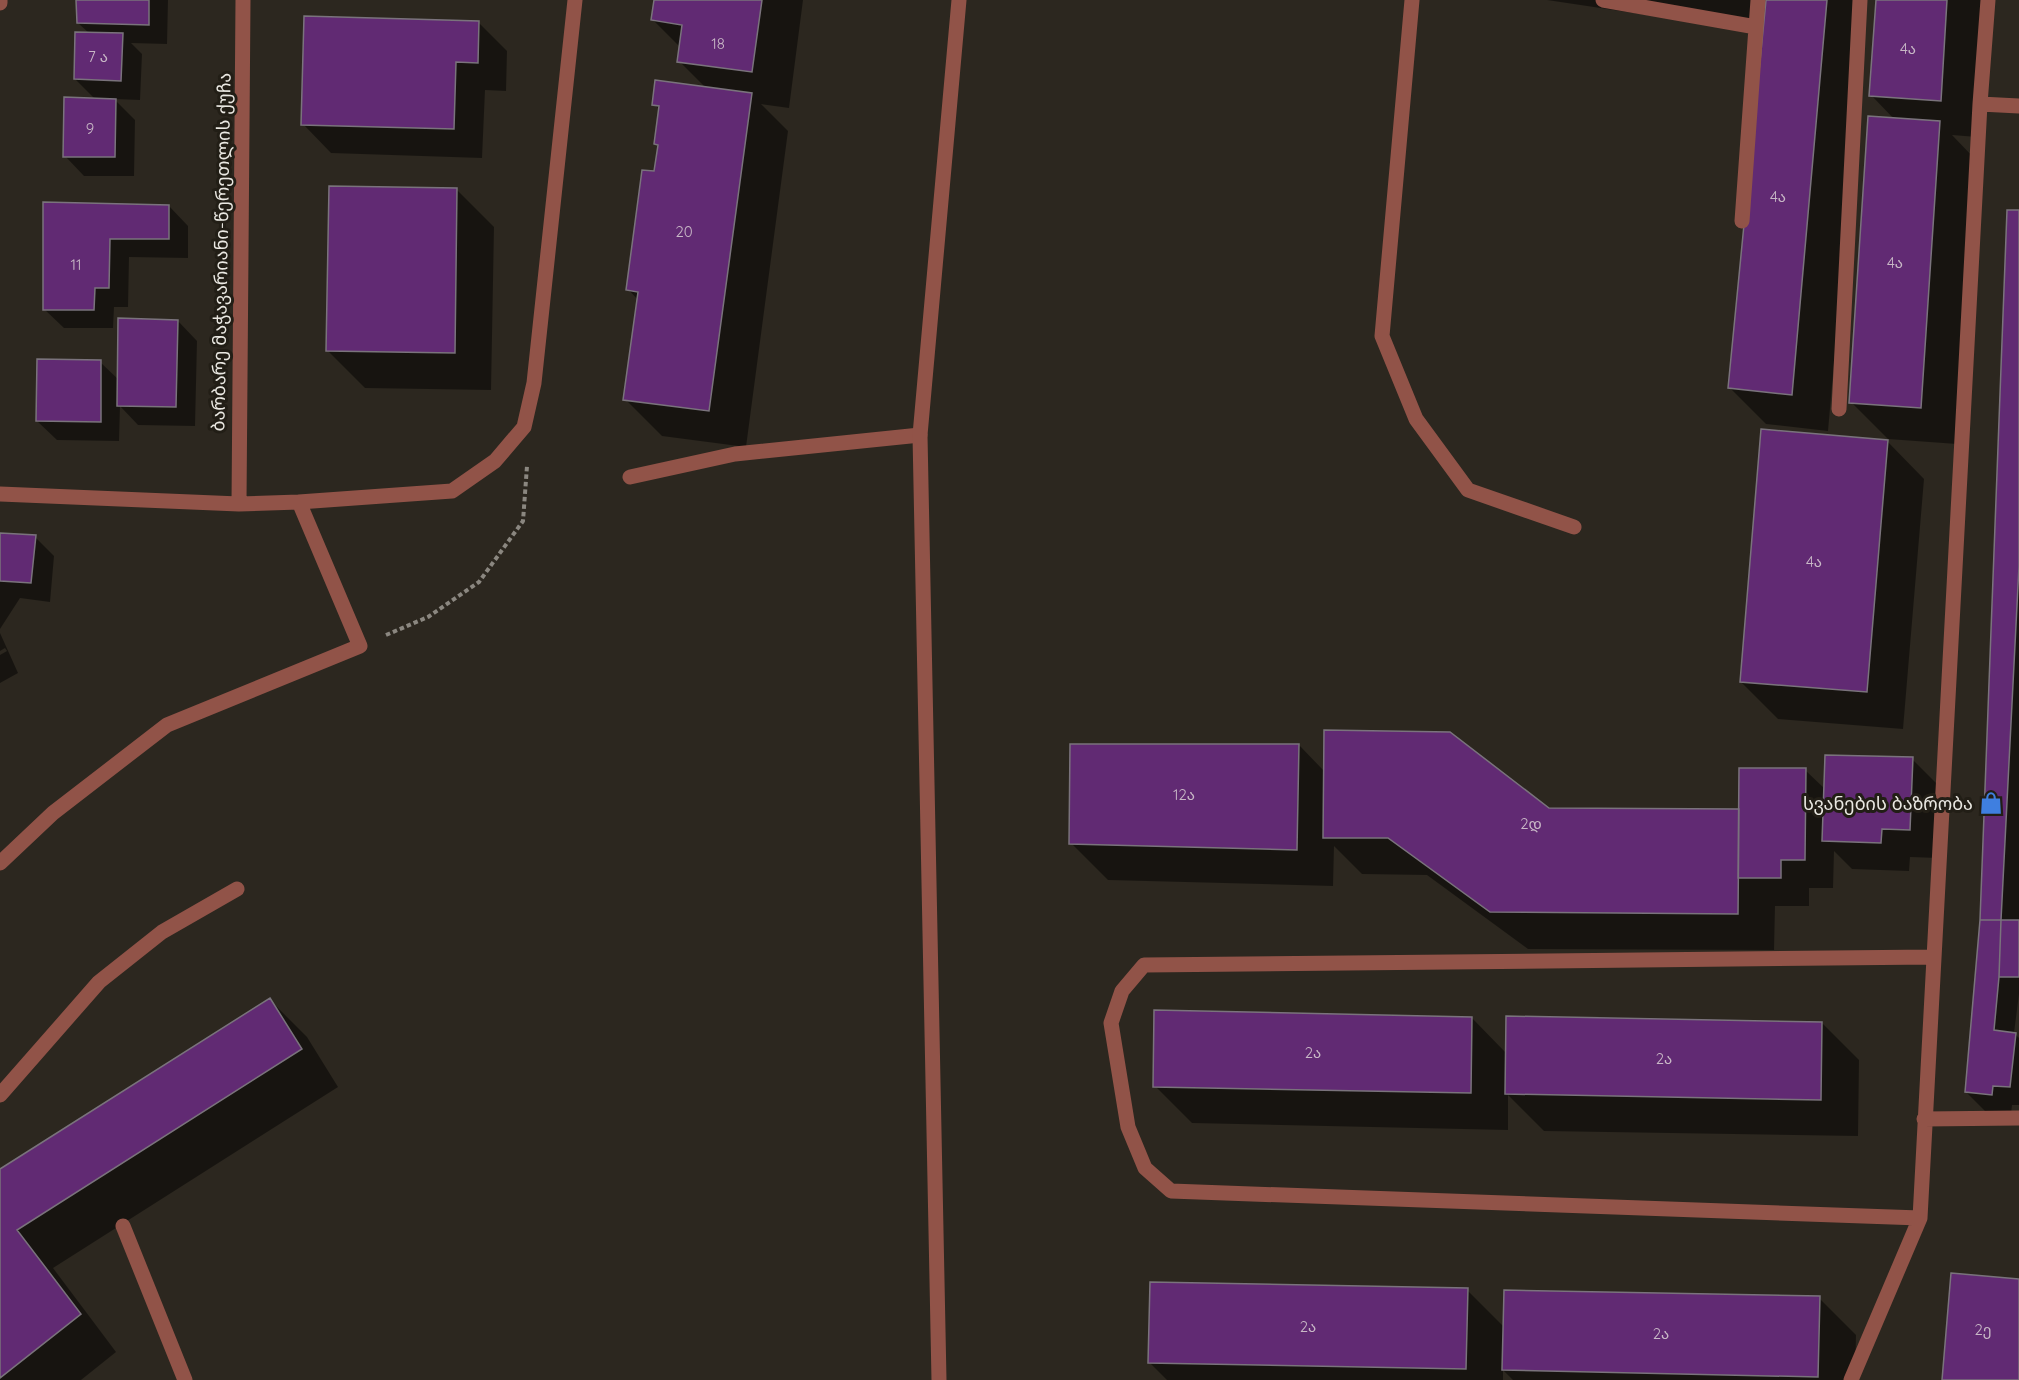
<svg xmlns="http://www.w3.org/2000/svg" width="2019" height="1380" viewBox="0 0 2019 1380" font-family="Quicksand,'Noto Sans Georgian',sans-serif">
<rect width="100%" height="100%" fill="#2c271f"/>
<path fill="#0007" d="M78,0H168L167,44L131,43L142,54L140,100L114,99L135,120L134,176H84L65,156L96,100L75,79L90,34L78,23Z
M655,0H803L789,108L761,104L788,131L746,447L662,436L625,399L638,300L628,289L656,173L659,147L655,143L660,110L654,104L706,88L679,61L681,48L653,20Z
M1547,0H1759L1754,31Z
M1768,0H1866L1828,431L1766,424L1729,387Z
M1877,0H1986L1977,137L1952,135L1976,160L1957,444L1888,439L1851,402L1895,120L1871,95Z
M478,22L507,51L506,91L485,90L482,158L331,153L303,124Z
M457,190L494,227L491,390L365,388L328,351Z
M45,203L169,206L188,226V258L129,257L128,307H114L113,328H64L44,309Z
M2019,212V994L2014,1033L2019,1038V1105H2012L2011,1114L1985,1111L1966,1092L1981,920Z
M178,321L197,341L195,426L138,425L120,406L119,441L57,440L37,421L100,362L119,380Z
M1887,441L1924,479L1903,729L1778,719L1741,682Z
M0,535L35,537L54,556L50,602L20,598L0,629Z
M0,633L18,673L0,683V655L7,651L5,648L0,651Z
M1299,745L1325,772L1549,810L1740,811L1805,770L1825,789L1912,759L1941,788L1938,858L1910,857L1909,871L1852,869L1834,851L1833,888H1809V906H1775L1774,950L1528,949L1427,875L1362,874L1334,846L1333,886L1108,880L1071,843Z
M270,1000L307,1037L338,1087L53,1268L116,1352L81,1380H0V1171Z
M1472,1018L1507,1054L1822,1023L1859,1060L1858,1136L1544,1131L1508,1095V1130L1192,1123L1155,1086Z
M1467,1290L1504,1327L1819,1298L1856,1335L1855,1380H1513L1503,1370V1380H1167L1149,1362Z"/>
<path fill="#612a73" stroke="#7a737c" stroke-width="1.5" d="M76,0H149V25L77,23Z
M654,0H762L752,72L677,62L682,25L651,20Z
M1766,0H1827L1792,395L1728,388Z
M1876,0H1947L1941,101L1869,96Z
M304,16L479,21L478,63L456,62L454,129L301,125Z
M75,32L123,33L121,81L74,79Z
M655,80L752,93L709,411L623,400L638,292L626,290L642,170L654,171L658,145L654,144L659,106L652,105Z
M64,97L116,99L115,157H63Z
M1868,116L1940,121L1921,408L1849,403Z
M329,186L457,188L455,353L326,351Z
M43,202L169,205V239H110L109,288H95L94,310H43Z
M2007,210H2019V566L2001,920H1980Z
M118,318L178,320L176,407L117,406Z
M37,359L101,360V422L36,421Z
M1761,429L1888,440L1867,692L1740,682Z
M0,533L36,535L31,583L0,581Z
M1324,730L1450,732L1549,808L1739,809L1738,914L1490,912L1388,838H1323Z
M1070,744H1299L1297,850L1069,844Z
M1825,755L1913,757L1910,830L1882,829L1881,843L1822,841Z
M1739,768H1806L1805,860H1781V878H1738Z
M1980,920H2001L1999,977L1994,1030L2016,1033L2010,1087L1993,1086L1992,1095L1965,1092Z
M2001,920H2019V977H1999Z
M270,998L302,1049L17,1230L81,1314L0,1378V1169Z
M1154,1010L1472,1017L1471,1093L1153,1087Z
M1506,1016L1822,1022L1821,1100L1505,1094Z
M1951,1273L2019,1279V1380H1942Z
M1150,1282L1468,1288L1466,1369L1148,1363Z
M1504,1290L1820,1296L1818,1377L1502,1370Z"/>
<g fill="none" stroke-linecap="round" stroke-linejoin="round">
<path stroke="#8b8780" stroke-width="4" stroke-dasharray="4.5 3" stroke-linecap="butt" d="M386,635L428,617L479,582L523,521L527,466"/>
<path stroke="#915348" stroke-width="15" d="M1412,0L1382,336L1416,419L1468,490L1574,527
M1603,0L1756,27
M1980,104L2019,106
M1742,221L1758,0
M1839,409L1860,0
M630,477L735,454L920,435
M0,1095L99,982L162,932L237,889
M1924,1119L2019,1118
M1920,1218L1171,1191L1145,1168L1128,1127L1111,1023L1122,991L1144,965L1933,957
M123,1226L185,1380
M1851,1380L1920,1218L1980,104L1988,0"/>
<path stroke="#915348" stroke-width="15" d="M0,3V0
M0,494L239,504L299,502
M239,504L243,0
M0,863L53,813L167,725L360,646L299,502L452,491L495,461L524,427L534,383L575,0
M939,1380L920,435L959,0"/>
</g>
<defs>
<g id="shop-bare" transform="scale(1.8)"><path d="M-5-2.5h2.3a2.7 3.5 0 0 1 5.4 0H5L5.5 6h-11ZM-1.5-2.5h3a1.5 2.3 0 0 0-3 0Z" fill="#3f7fe0" stroke="#221e16" stroke-width="2.5" paint-order="stroke"/></g>
</defs>
<g fill-rule="evenodd">
<use href="#shop-bare" x="1991" y="803"/>
</g>
<g text-anchor="middle" dominant-baseline="central" stroke-width="6" stroke-linejoin="round" paint-order="stroke">
<g font-size="15" fill="#c8b8c6">
<text x="718" y="43">18</text>
<text x="1908" y="48">4ა</text>
<text x="98" y="56">7 ა</text>
<text x="90" y="128">9</text>
<text x="1778" y="196">4ა</text>
<text x="684" y="231">20</text>
<text x="1895" y="262">4ა</text>
<text x="76" y="264">11</text>
<text x="1814" y="561">4ა</text>
<text x="1184" y="794">12ა</text>
<text x="1531" y="823">2დ</text>
<text x="1313" y="1052">2ა</text>
<text x="1664" y="1058">2ა</text>
<text x="1308" y="1326">2ა</text>
<text x="1983" y="1329">2ე</text>
<text x="1661" y="1333">2ა</text>
</g>
<g font-size="18" fill="#eae8e2" stroke="#221e16">
<text transform="translate(221 252) rotate(-89)">ბარბარე მაჭავარიანი-წერეთლის ქუჩა</text>
</g>
<g font-size="18" fill="#eae8e2" stroke="#221e16" text-anchor="end">
<text x="1973" y="803">სვანების ბაზრობა</text>
</g>
</g>
</svg>
